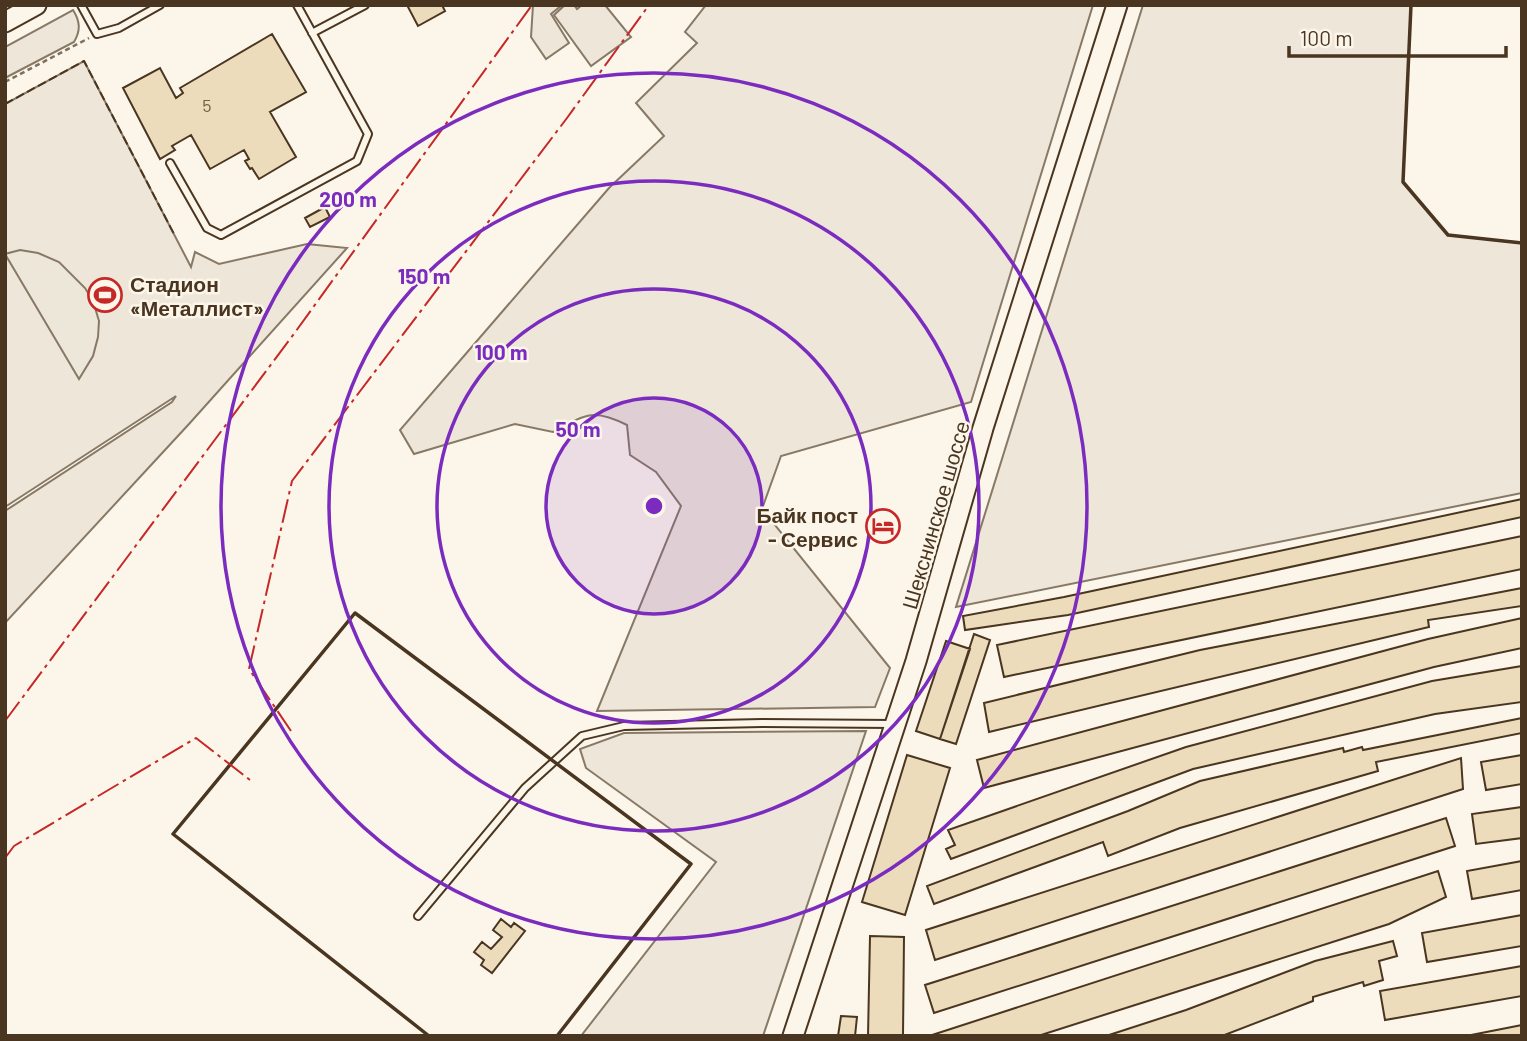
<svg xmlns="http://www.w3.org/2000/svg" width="1527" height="1041" viewBox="0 0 1527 1041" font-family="Barlow,sans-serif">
<rect width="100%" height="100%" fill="#fbf6e9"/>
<path fill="#ede6d9" stroke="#887966" stroke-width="2" d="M533,5H562L551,14L569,43L546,59L531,37Z
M565,5H574L577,9L582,5H605L631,37L591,66L554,15Z
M706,5H1093L971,402L781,456L762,509L890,668L875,707L597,711L681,506L656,472L630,455L627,425C593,408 586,414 553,432L515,424L414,454L400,430L609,188L664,136L636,103L697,43L685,32Z
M1143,5H1411L1403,182L1448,235L1522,243V493L956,607Z
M73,10C80,21 81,30 74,42L5,78V47Z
M84,61L191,267L195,252L219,264L307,244L347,248L189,424L5,623V511L172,402L176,396L5,507V104Z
M866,731L763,1036H581L716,862L586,768L580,749L624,733Z"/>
<path fill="#ede7d9" stroke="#887966" stroke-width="2" d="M20,250L38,253L59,262L85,288L93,301L99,321L98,337L93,356L79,379L5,254Z"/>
<path fill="#ecdcbc" stroke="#4a3520" stroke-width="2" d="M407,5H442L445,11L418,26Z
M272,34L306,92L270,112L296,157L259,179L252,168L250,169L245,161L249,159L244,150L210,169L191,135L172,146L175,150L160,159L123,88L160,68L176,98L183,93L180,88Z
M325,207L330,217L310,227L305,218Z
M1522,499V517L1068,615L965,630L963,616L1064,597Z
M1522,536V569L1004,677L997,645Z
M1522,588V606L1428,620L1429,627L989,732L984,703L1200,650Z
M1522,618V648L1434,667L984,788L977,760L1428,639Z
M974,634L990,640L956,744L940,739Z
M946,641L970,649L940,739L916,731Z
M1522,666V702L1435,714L1193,769L951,859L946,849L955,845L948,830L1186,747L1432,681Z
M1522,718V733L1376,762L1378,771L1180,828L1108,856L1103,842L934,904L927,886L1128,811L1200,781L1343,748L1344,752L1362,747L1363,750Z
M907,755L950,768L905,915L862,902Z
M1522,755V784L1486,790L1481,762Z
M1461,758L1463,789L935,960L926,930Z
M1522,807V838L1476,844L1472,814Z
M1446,818L1455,846L934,1013L925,985Z
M1522,861V890L1472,899L1467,871Z
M1438,871L1446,897L1389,924L1038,1036H929Z
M1522,915V946L1427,962L1422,933Z
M501,919L511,927L514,923L525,931L492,973L481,965L484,960L474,952L482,942L491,949L502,937L493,930Z
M870,936L904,937L903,1036H868Z
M1393,941L1397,956L1379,961L1383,980L1364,986L1363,982L1313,997V1001L1222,1036H1106L1186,1010L1315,961Z
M1522,966V996L1385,1020L1380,991Z
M841,1016L857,1017L855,1036H838Z
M1522,1025V1036H1466Z"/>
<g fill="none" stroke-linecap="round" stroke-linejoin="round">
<g stroke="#4a3520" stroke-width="10">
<path id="lane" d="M81,5L97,34L119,28L160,5
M312,33L365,5
M170,163L207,228L221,235L357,161L368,134L297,5
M418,916L525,788L582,736L624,726L762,723L893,724"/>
</g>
<g stroke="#4a3520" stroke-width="23">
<path id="secondary" d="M5,22L36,5
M793,1036L916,661L983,428L1117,5"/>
</g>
<path stroke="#7f6f5c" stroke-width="2.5" stroke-dasharray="5 3.5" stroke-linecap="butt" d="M5,82L89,38"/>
<use href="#lane" stroke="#fbf6e9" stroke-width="6"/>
<use href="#secondary" stroke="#fbf6e9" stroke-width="19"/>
<path stroke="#4a3520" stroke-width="2" stroke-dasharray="9 3.5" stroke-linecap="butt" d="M5,104L84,61L174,234"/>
<path stroke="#4a3520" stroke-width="3.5" d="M1411,5L1403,182L1448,235L1522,243
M429,1036L173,834L355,613L691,864L557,1036"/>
<path stroke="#c62828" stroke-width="2" stroke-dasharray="24 5 3.5 5" stroke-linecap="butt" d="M5,721L296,331L532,5
M291,731L249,669L292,481L567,118L649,5
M5,858L14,846L196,738L250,780"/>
</g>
<circle cx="654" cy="506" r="108" fill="#7b2cbf" fill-opacity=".12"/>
<g fill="none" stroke="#7b2cbf" stroke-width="3.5">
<circle cx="654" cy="506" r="108"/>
<circle cx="654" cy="506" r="217"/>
<circle cx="654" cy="506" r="325"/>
<circle cx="654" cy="506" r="433"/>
</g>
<defs>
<g id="stadium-ring" transform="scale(1.75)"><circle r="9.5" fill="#fbf6e9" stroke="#c62828" stroke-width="1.5"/><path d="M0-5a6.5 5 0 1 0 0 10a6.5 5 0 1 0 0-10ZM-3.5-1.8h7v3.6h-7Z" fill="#c62828"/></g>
<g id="hotel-ring" transform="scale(1.75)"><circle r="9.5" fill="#fbf6e9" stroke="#c62828" stroke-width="1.5"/><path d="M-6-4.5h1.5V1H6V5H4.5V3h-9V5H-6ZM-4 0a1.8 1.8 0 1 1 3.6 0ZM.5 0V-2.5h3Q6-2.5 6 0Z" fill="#c62828"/></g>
</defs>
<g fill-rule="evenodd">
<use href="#stadium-ring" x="105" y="295"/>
<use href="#hotel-ring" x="883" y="526"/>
</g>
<g text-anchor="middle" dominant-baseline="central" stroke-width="5" stroke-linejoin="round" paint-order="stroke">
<g font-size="18" fill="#725f47">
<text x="207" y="105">5</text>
</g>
<g font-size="21" font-weight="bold" fill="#4a3520" stroke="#fbf6e9" text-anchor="start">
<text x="130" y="283">Стадион<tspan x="130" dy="24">«Металлист»</tspan></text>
<text x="858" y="514" text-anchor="end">Байк пост<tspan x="858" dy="24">- Сервис</tspan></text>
</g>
<g font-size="21" fill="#4a3520" stroke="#fbf6e9">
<text transform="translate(935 515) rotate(-74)">Шекснинское шоссе</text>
</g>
</g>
<circle cx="654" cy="506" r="10" fill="#7b2cbf" stroke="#fbf6e9" stroke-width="3.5"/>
<g font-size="21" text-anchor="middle" font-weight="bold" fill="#7b2cbf" stroke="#fbf6e9" stroke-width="5" stroke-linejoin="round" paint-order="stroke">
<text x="348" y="207">200 m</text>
<text x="424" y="284">150 m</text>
<text x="501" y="360">100 m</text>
<text x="578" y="437">50 m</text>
</g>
<rect width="1527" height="1041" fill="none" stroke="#4a3520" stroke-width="14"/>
<path d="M1289 46v10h217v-10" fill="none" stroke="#4a3520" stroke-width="3.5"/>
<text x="1300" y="46" font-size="21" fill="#4a3520" stroke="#fbf6e9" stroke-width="5" paint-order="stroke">100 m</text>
</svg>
